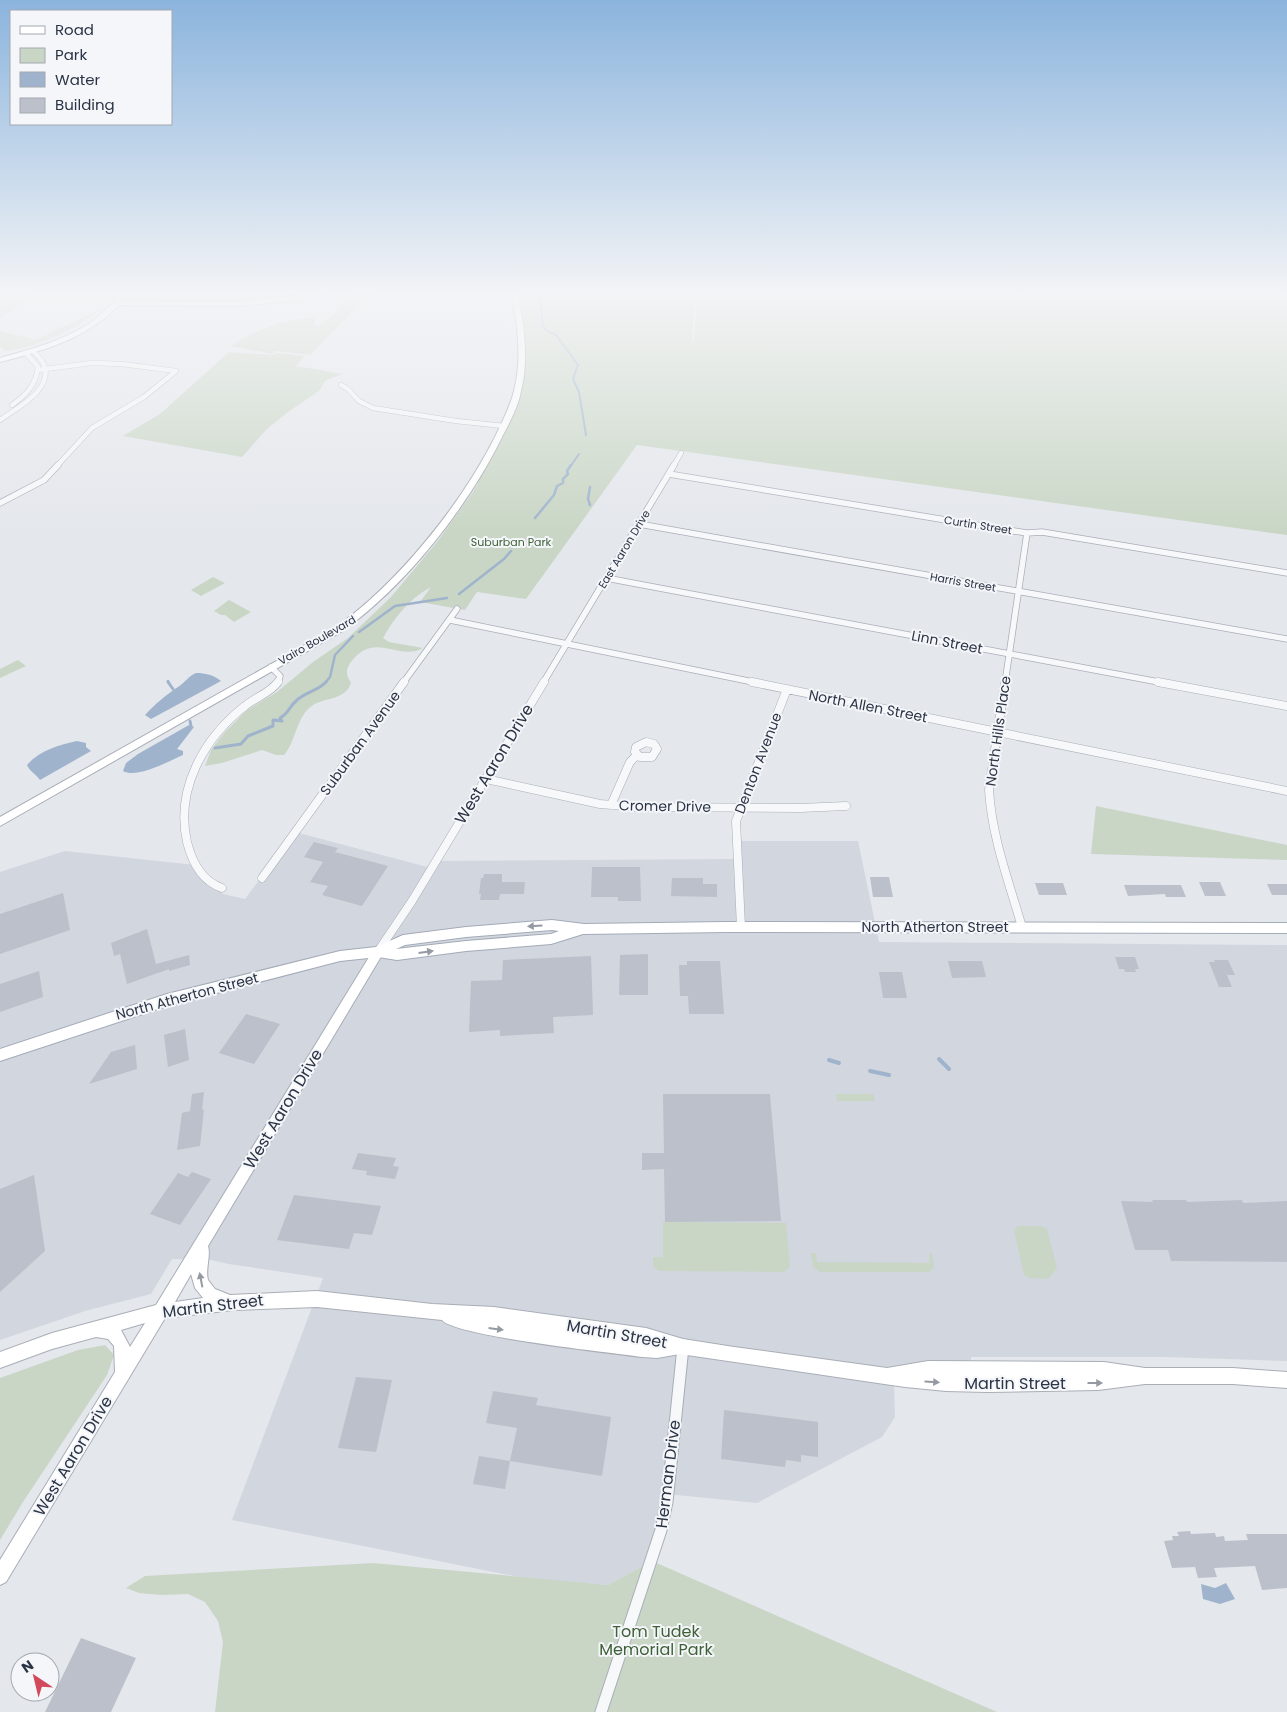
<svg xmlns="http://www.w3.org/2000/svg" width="1287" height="1712" viewBox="0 0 1287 1712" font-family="Poppins,sans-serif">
<rect width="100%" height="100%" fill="#e4e7ec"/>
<path fill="#d2d6de" d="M295,832L431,868L436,861L735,859V841H858L879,942L1287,945V1361L1165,1357H971L972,1386H894L895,1417L882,1437L757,1503L667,1494L652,1561L608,1585L524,1578L232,1520L323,1278L229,1264L211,1260L172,1259L151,1294L85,1311L0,1340V872L65,851L195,865L223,894L245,899Z"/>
<path fill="#c9d6c5" d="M0,293H36L22,305L0,318Z
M359,293H375L378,300L360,304L310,355L276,351L272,354L231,346C250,332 289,317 314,318V325L319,326C332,317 340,311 344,295Z
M513,293H695L692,342L694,340L697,293H1287V535L637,445L526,599L477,592L465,610L420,602L431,587C409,599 395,617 383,638L389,642L423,648C398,662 375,630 351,662C345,670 346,675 351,683C345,700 327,697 313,705C296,716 296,742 284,755H276L262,750L222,763L205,766L211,750L224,733L246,711L277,692L313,662L348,638L391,597L437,542L473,492L478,483L473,482L502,428L519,383V341Z
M101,309C73,331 40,346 5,351L0,347V331L36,340Z
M229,352L272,355L278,353L305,356L296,366L342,374L325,381L320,390L288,412L267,429L242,457L123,436L160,414Z
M213,577L225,583L201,596L191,590Z
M229,600L251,612L234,622L225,615H221L214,611Z
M18,660L26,666L0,678V669Z
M1096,806L1287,845V860L1091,854Z
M836,1094H873L875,1101H837Z
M663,1222L786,1223L790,1267L784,1272L659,1271L653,1266V1257H663Z
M1018,1226H1041L1047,1229L1057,1268L1048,1279L1029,1278L1024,1275L1014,1230Z
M811,1253H816L817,1262L930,1263L929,1253L932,1254L934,1267L929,1272H820L813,1267Z
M105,1345L114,1355L107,1375L23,1502L0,1540V1378L78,1350Z
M652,1561L997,1712H215L223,1642L218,1621L205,1602L188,1594L161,1595L139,1593L126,1588L145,1576L373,1563L608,1585Z"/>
<path fill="#9fb4cc" d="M196,673C205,673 214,675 221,681L151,719L145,715C154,705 167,694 178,687C185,683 188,676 196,673Z
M189,725L194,727L177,749L183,751V755C169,761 137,779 123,771L126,763L138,754Z
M77,741L86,743V747L91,751L40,780C36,774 29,771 27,765C40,750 59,745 77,741Z
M1226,1583L1235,1599L1220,1604L1203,1599L1201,1584L1215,1588Z"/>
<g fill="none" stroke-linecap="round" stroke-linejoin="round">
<path stroke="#9fb4cc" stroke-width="2" d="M543,293L540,296L543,326L547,331L556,335L578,365L573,379L579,392L586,435
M570,467L579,454"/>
<path stroke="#9fb4cc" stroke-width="2.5" d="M590,487L588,499L590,505
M535,518L554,495L557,486L563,483V479L568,474L567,471L571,465
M459,594L504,559L511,551
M359,632L395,606L447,598
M168,681L169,683
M325,683L330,677L335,655L353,636"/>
<path stroke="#9fb4cc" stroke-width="3" d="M168,682L173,689
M190,721L191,726
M215,748L241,744L248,736L273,726V720L282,721L280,718C288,714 290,706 296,701C305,692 318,691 326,682"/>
<path stroke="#9fb4cc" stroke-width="4" d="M939,1059L949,1069
M829,1060L839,1063
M870,1071L889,1075"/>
</g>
<path fill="#bbc0ca" d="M314,842L338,848L335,852L388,866L362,906L322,895L328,886L310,882L323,862L304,857Z
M592,867H640L641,901H618V897H591Z
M484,874H502V882H525L524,894H500L499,900H480L481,894H479L481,878H483Z
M870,877H889L893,897H873Z
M672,878H703V884H717V897L671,896Z
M1199,882H1220L1226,896H1205Z
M1035,883H1063L1067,895H1039Z
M1267,884H1287V895H1272Z
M1124,885H1181L1186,897H1166L1165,894L1128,896Z
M63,893L70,930L0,954V914Z
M147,929L156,964L189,955L190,965L169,971V969L127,984L120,954L114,956L111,943Z
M648,954V995H619L620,955Z
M591,956L593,1015L553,1017L554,1033L500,1036V1030L469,1032L471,981L502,980L503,960Z
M1115,957H1135L1139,969H1135L1136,972H1125L1124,969H1119Z
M1214,960H1228L1235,975H1227L1232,987H1219L1209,962H1215Z
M687,961H720L724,1014H689L688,996H680L679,965H687Z
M948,961H982L986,977L952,978Z
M39,971L43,997L0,1012V984Z
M879,972H902L907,998H883Z
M246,1014L280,1024L254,1064L219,1053Z
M185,1029L189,1060L168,1067L164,1035Z
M135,1045L137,1069L89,1084L111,1052Z
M204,1092L202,1110L204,1109L200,1146L177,1150L182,1113L190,1111L192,1094Z
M663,1094H770L781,1221L665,1222L664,1169L642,1170V1153H664Z
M358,1153L396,1158L393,1166L399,1167L395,1179L366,1175L367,1171L352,1169Z
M192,1172L211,1179L180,1225L150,1214L178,1173L188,1177Z
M34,1175L45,1251L0,1292V1189Z
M294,1195L381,1206L372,1235L354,1233L349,1249L277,1240Z
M1152,1200H1186L1187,1202L1242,1200L1243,1203L1287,1201V1262L1171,1261L1168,1250H1135L1121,1201L1153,1202Z
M356,1377L392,1380L376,1452L338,1448Z
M493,1391L538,1398L536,1405L611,1417L602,1476L510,1461L517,1428L486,1423Z
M724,1410L818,1422V1457L801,1455V1462L786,1460L785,1467L721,1459Z
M479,1456L510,1461L505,1489L473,1484Z
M1190,1531L1191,1534L1215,1533L1216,1537L1224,1536L1225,1541L1248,1540L1246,1534H1287V1588L1262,1590L1255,1566L1214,1568L1217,1577L1198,1578L1195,1567L1172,1568L1164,1541L1173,1540L1172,1536H1179L1177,1532Z
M81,1638L136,1658L111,1712H45Z"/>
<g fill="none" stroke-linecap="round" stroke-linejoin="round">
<g stroke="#a9aeb7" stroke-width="5.5">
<path id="street-far3" d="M117,303L122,293
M38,370L92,363L122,364L176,371
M341,385L348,389L359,401L373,408L456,421L504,426
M12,405C26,395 36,385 38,367L26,353
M0,420C17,408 56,388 43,363C41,358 36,355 33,351
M56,467L92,428L144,397L176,371
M673,467L681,453"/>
</g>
<g stroke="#a9aeb7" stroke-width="7">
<path id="street-far2" d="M669,474L988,527L1027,533L1042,532L1287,573
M0,503L44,480L58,465
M639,524L1287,639
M606,578L1164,683
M450,620L758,683
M271,667L280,676L278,683
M403,683L457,609
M543,683L674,465
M1005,683L1027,533"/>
</g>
<g stroke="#a9aeb7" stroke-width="9">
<path id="street-far1" d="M752,682L1287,791
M1005,682L989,790C992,838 1009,882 1022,927
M1158,682L1287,706
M646,742L654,744L657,749L652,757H640L635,752L636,747Z
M486,779L600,804L637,807L800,808L846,806
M611,805L630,762L637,755
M262,878L404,682
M222,888C202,881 192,862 187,842C175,789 204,738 245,706C256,697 270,693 278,682
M741,927L736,821L787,689
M379,950L412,901L544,682"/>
</g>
<g stroke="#a9aeb7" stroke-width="13">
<path id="street" d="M601,1712L661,1530L667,1502L683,1347"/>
</g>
<g stroke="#a9aeb7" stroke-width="2">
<path id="secondary" d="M320,293H335L273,303L236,306L119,305C88,338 43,351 0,362V358C31,349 63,341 90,323C100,317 107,306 117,301L236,302Z
M511,293H517C524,324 529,360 521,391C518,407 510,422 502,437C468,507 405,587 341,632L0,826V817L335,628C398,583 460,506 495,437C502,422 510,407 514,391C522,360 518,324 511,293Z
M378,947L382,949L384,952L382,955L208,1246C211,1256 205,1269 208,1280L215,1289L230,1295L317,1291L432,1304L494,1307L646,1328L683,1339L734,1347L887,1368L928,1361L1104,1362L1145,1368H1233L1287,1372V1388L1233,1384H1145L1098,1390L988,1392L946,1391L905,1387L680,1354L657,1358L642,1357C613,1353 454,1336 442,1320L317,1307L233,1310L165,1318L6,1582L0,1585V1560L115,1372L114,1346L108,1339L96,1337L52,1349L0,1368V1352L52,1333L156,1305L374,949ZM191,1274L195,1288L203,1298L175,1302ZM145,1323L130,1347L121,1330Z"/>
</g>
<g stroke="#a3abb8" stroke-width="2">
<path id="primary" d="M552,920L584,924L726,922L1287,923V933L726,932L583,934L551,944L466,951L397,960L378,957L340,961L167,1006L0,1061V1049L167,994L340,951L376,947L403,935L466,927ZM552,930L559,931L551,934L466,941L396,949L405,945L466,937Z"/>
</g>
<use href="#street-far3" stroke="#f7f8fa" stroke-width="4.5"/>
<use href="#street-far2" stroke="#f7f8fa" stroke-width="5.5"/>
<use href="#street-far1" stroke="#f7f8fa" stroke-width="8"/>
<use href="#street" stroke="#f7f8fa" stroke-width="11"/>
<use href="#secondary" fill="#fff" fill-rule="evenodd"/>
<use href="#primary" fill="#fff" fill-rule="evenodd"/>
</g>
<defs><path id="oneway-solid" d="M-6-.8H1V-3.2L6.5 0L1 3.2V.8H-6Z" transform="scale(1.25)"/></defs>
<g fill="#959aa2">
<use href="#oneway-solid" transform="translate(535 926) rotate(177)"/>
<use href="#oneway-solid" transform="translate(426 952) rotate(-8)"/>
<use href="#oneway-solid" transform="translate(201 1280) rotate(-101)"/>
<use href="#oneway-solid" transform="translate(496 1329) rotate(7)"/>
<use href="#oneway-solid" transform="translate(932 1382) rotate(3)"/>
<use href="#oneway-solid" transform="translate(1095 1383)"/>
</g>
<linearGradient id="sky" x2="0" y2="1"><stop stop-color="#8bb4dd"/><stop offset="0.55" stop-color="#f3f4f6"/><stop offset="1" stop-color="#f3f4f6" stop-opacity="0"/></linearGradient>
<rect width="1287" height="532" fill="url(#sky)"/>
<g text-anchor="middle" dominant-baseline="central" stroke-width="4" stroke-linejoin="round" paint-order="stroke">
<g font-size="11" fill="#2b3445" stroke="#f4f6f9">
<text transform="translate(978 525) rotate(9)">Curtin Street</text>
<text transform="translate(624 549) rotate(-59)">East Aaron Drive</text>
<text transform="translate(963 582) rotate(10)">Harris Street</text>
<text transform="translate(317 640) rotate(-30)">Vairo Boulevard</text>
</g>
<g font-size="11" fill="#3f6138" stroke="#f4f6f9">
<text x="511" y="542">Suburban Park</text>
</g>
<g font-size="14" fill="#2b3445" stroke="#f4f6f9">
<text transform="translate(947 642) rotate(11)">Linn Street</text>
<text transform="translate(868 706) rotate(11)">North Allen Street</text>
<text transform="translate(998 731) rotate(-82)">North Hills Place</text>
<text transform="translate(360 743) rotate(-54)">Suburban Avenue</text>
<text transform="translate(758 763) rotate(-69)">Denton Avenue</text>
<text transform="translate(665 806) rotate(1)">Cromer Drive</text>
<text x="935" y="927">North Atherton Street</text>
<text transform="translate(187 996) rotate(-15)">North Atherton Street</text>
</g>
<g font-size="16" fill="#2b3445" stroke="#f4f6f9">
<text transform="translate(494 764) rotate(-59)">West Aaron Drive</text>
<text transform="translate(283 1109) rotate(-59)">West Aaron Drive</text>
<text transform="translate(213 1306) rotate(-7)">Martin Street</text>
<text transform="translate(617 1334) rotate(10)">Martin Street</text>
<text x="1015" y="1383">Martin Street</text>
<text transform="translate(73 1456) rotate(-59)">West Aaron Drive</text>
<text transform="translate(668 1474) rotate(-83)">Herman Drive</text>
</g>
<g font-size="16" fill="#3f6138" stroke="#f4f6f9">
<text x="656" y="1631">Tom Tudek<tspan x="656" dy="18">Memorial Park</tspan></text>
</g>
</g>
<rect x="10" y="10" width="162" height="115" fill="#f4f6f9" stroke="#a4a8b1"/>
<rect x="20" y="26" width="25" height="8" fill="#ffffff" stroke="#a4a8b1"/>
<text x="55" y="35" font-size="15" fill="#2b3445">Road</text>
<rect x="20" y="48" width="25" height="15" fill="#c9d6c5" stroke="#a4a8b1"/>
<text x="55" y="60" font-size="15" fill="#2b3445">Park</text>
<rect x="20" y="72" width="25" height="15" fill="#9fb4cc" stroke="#a4a8b1"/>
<text x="55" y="85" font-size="15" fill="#2b3445">Water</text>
<rect x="20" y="98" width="25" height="15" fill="#bbc0ca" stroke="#a4a8b1"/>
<text x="55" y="110" font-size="15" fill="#2b3445">Building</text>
<g transform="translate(35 1677) rotate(325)"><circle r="24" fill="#f4f6f9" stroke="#a4a8b1"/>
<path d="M0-4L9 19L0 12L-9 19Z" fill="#d1495b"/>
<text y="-8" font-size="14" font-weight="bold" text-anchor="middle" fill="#2b3445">N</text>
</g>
</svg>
